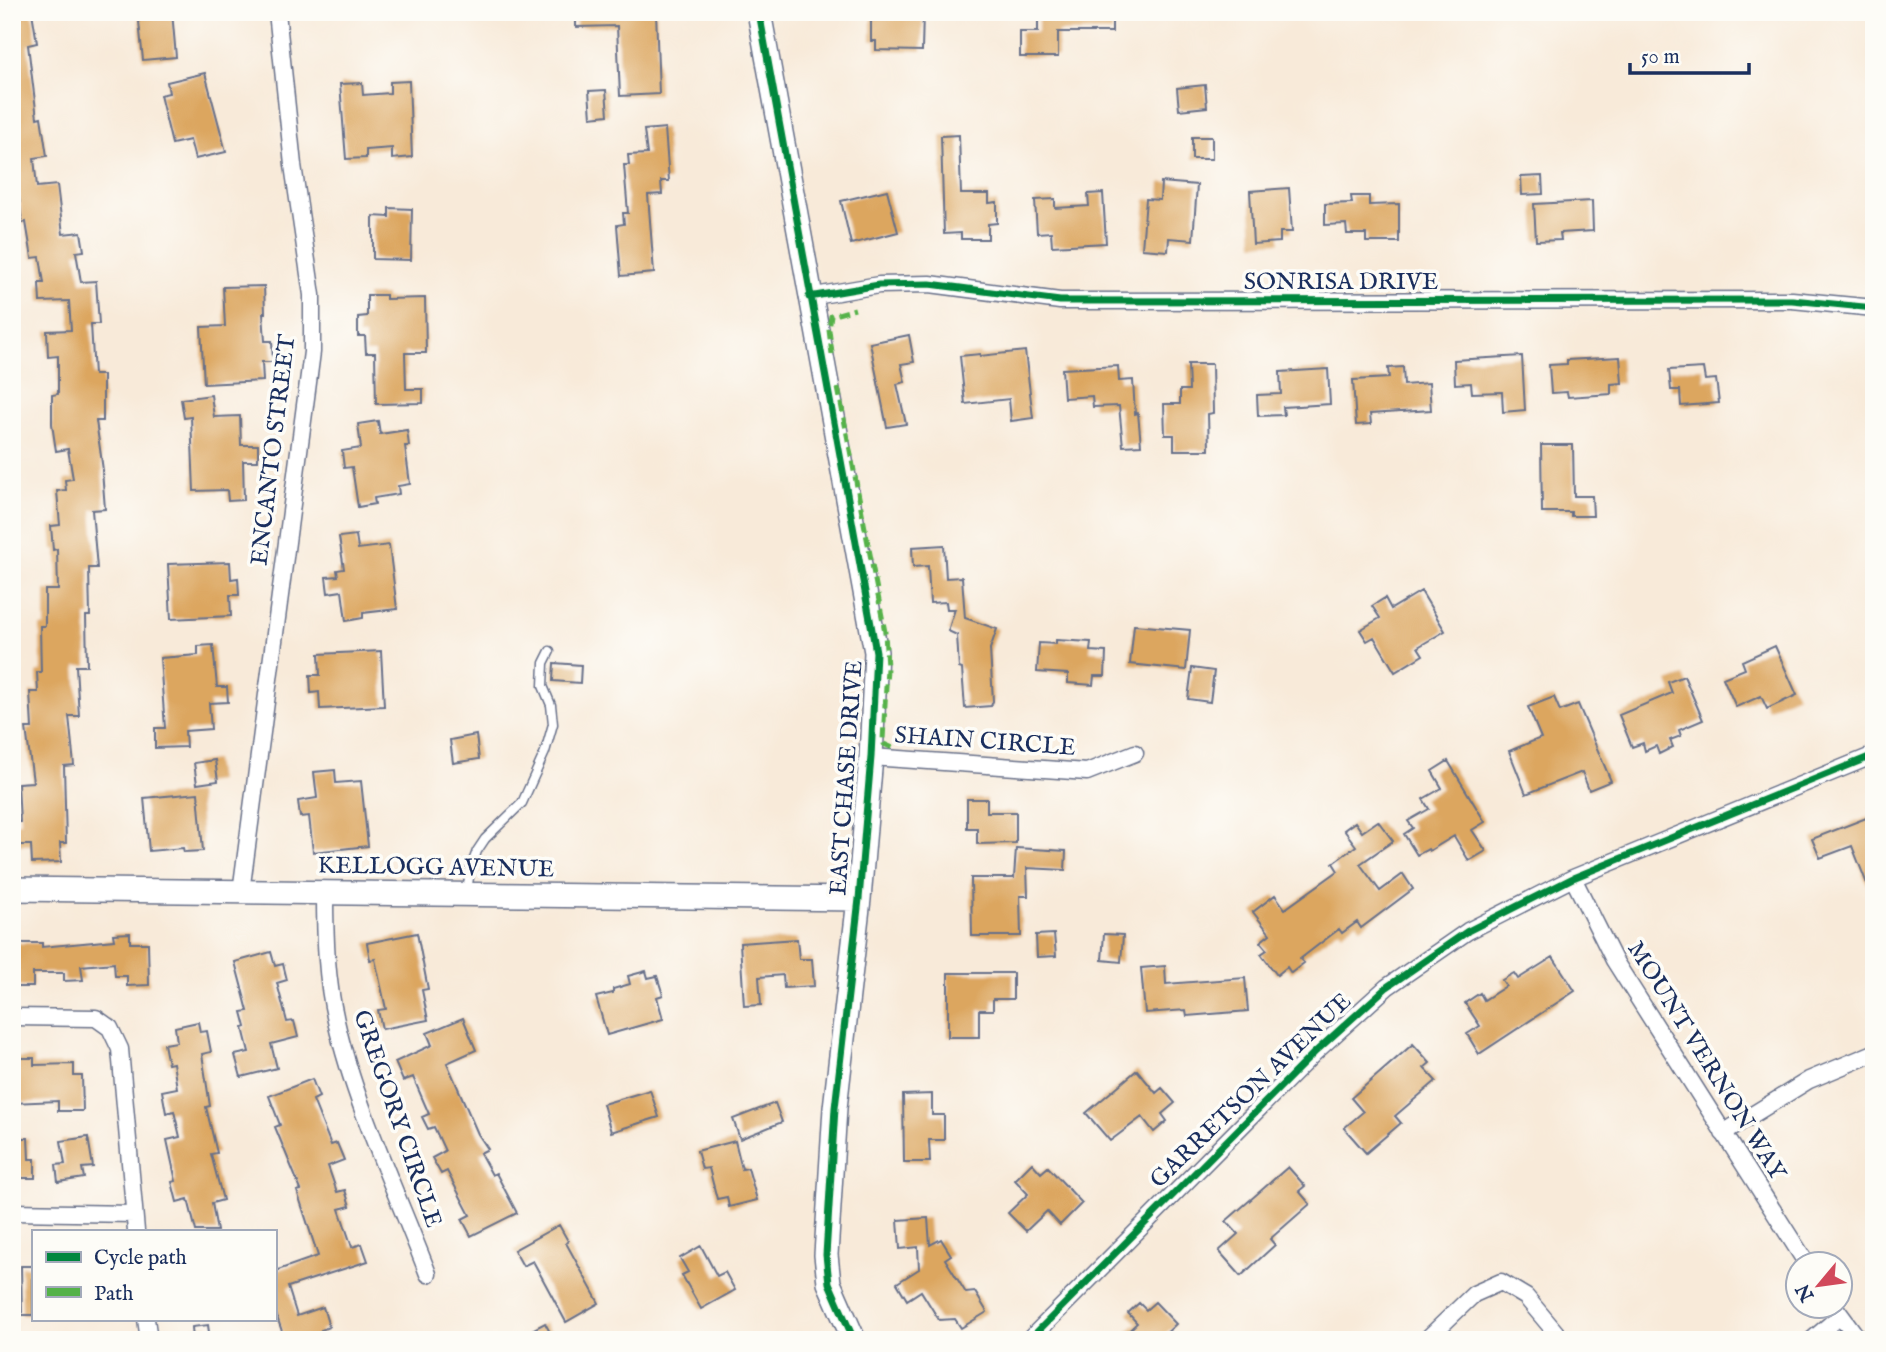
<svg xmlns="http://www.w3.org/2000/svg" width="1886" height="1352" viewBox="0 0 1886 1352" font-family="'IM FELL English',serif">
<rect width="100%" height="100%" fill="#fdfcf7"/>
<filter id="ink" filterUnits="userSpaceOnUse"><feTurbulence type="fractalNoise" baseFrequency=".0143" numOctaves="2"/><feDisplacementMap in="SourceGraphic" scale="14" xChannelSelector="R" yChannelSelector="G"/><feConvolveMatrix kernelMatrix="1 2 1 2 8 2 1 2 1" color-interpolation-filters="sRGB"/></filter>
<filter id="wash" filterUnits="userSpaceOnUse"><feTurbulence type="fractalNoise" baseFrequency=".00686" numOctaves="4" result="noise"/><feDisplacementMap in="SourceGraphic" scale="28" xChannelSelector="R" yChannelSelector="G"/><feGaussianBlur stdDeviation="1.57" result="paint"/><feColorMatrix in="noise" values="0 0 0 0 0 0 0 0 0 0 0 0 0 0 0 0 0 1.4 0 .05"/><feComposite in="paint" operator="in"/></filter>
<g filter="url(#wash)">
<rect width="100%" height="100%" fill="#f8ead9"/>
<g id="blocks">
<path fill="#dca65f" d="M29,12H32L37,43L28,45L37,118L41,117L47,156L34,158L37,187L57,185L63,234L81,232L84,251L76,252L81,282L96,281L99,324H91L94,375H103V421H96L103,470H102L105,509L92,510L97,568H89L90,616H86L87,666H76L79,716H69L74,765L64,766L66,843H60L61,862L32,863L31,845H17L16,822H20L18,783L33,782L26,728H32L30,692H38L37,672H41L40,626H45V590H58L57,549L53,550L51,526L60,525L57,491L66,490L65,480L73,479L68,449L56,451L52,424V395L58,394V356L48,357L47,331L71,330L69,301L40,302L39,283H44L40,257L32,258L26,222L22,223L15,161L12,162V15Z
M138,12H172L176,57L143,60Z
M576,12H656L659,94L620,96L617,26L576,27Z
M871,12H923L922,51L876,50V41H871Z
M1038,12H1112V32H1058V57H1020V32H1038Z
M205,73L226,152L195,159L190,140L172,144L160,95L169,93L167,82Z
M409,81L412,157L392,159V148L366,150V158L346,159L340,84L362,83L363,95L390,93V82Z
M1205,85L1207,107L1179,110L1177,88Z
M606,90L608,115L591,117L589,91Z
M665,128L669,181H661L662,194L648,195L654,273L621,276L617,225L624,224L623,213H628L624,165H629L628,155L647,154L644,130Z
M959,135L961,194H989V203L997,202V223L988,224V239H961V233L944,234L941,136Z
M1192,137H1212V159H1192Z
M1542,176L1543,194L1522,195L1521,177Z
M1161,182L1197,185L1193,240L1169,238L1168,251L1142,249L1146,199L1160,200Z
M1289,188L1292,232H1280V242L1253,244L1250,191Z
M887,190L898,232L851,244L841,201Z
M1103,193L1106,243L1052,246L1051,232L1037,233L1035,200L1055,199V208L1089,206L1088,194Z
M1351,196H1369V205L1399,204V242H1366V234H1347L1346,224L1325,225V204L1352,203Z
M1592,201L1593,231L1560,233L1561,240L1536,241L1534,204Z
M389,208L412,209L411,260L373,259V216L389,217Z
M264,286L265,313H263L265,341H272L273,362H262L263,381L204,384L201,327L225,326L223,287Z
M367,295H386V299L425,298L426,353H405L406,389H423V403L376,404L375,353H366L365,336H358V317L367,316Z
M909,335L914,362L901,364L905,382L897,384L906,424L887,427L870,343Z
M1025,351L1033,418L1011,421L1009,399L965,404L960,356L980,354V356Z
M1522,356L1525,410L1503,412L1502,392L1472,393L1471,383L1455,384L1454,360Z
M1620,357L1622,383L1611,384V394L1568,397L1567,392L1551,393L1549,365L1567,364V360Z
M1188,364H1212L1213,413L1208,414L1209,450H1174V435H1165L1164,404H1180V390H1189Z
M1118,366L1119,381L1133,380L1135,414L1138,413L1141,445L1123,446L1119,406L1093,407L1092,396L1064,398L1062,369Z
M1403,367L1404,385L1429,383L1431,410L1370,414L1371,424L1356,425L1353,380L1389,378L1388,368Z
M1703,368L1705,380L1716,379L1719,403L1681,406L1680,390H1671L1669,370Z
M1328,369L1330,404L1283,407L1284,415L1258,416L1257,395L1281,394L1280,372Z
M211,395L214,417L240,416L241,445H258V461H243L244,500L228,501L227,490L194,491L191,417L184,418L181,399Z
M378,421L380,434L407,430L409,446H405L410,484L398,486L399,494L374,498L375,504L358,507L352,467L344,468L342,451L361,448L358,424Z
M1541,445H1573L1574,496H1592L1593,516H1571V512H1542Z
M356,535L358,549L389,545L397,609L363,613V618L346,621L342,591L328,593L326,577L338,576L337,570L344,569L339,537Z
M944,545L946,578L962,577L965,618L997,629L990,649L993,701L991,706L965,708L962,669L959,668L957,635L948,631L955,609H947L946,602L930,603L928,566L913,567L912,547Z
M230,562L231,579L238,578L239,595H230L231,616L171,619L168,564Z
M1421,591L1445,631L1418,647L1423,655L1395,672L1374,637L1367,641L1360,630L1380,618L1372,606L1385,598L1391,609Z
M1134,625L1190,630L1186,670L1130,664Z
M1056,640L1091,642L1090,651L1106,652L1105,676H1094L1093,685L1068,683V674L1037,672L1039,643L1056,644Z
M213,645L217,687H227L228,702L209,703L211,729L185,731L186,747L155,748V728H165L160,658L198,655V646Z
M1775,646L1797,695L1767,709L1761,696L1736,707L1723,678L1745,669L1742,661Z
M381,651L384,706L320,709L319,692L311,693L310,675H320L319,654Z
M554,663L581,665L580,683L553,681Z
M1192,668L1214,671L1210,702L1188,699Z
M1684,676L1703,720L1679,730L1681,736L1670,740L1673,747L1659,754L1656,746L1645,751L1643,743L1632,747L1619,715L1672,693L1668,682Z
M1554,697L1560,711L1578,704L1611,781L1589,790L1582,772L1526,794L1509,751L1541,738L1528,707Z
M476,735L479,759L453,763L450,740Z
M215,760L218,781L197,784L194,763Z
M1448,761L1485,822L1472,830L1486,851L1469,861L1454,836L1429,851L1428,849L1417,855L1404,834L1413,828L1408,821L1429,809L1423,799L1442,788L1432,771Z
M335,770L336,783L361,781L368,846L313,852L309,816L300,817L298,801L317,798L314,772Z
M198,793L203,851L184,852L183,848L149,851L144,798Z
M967,799H987V812H1016V843L977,844V828H967Z
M1874,815V899H1873L1852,846L1820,858L1812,839Z
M1378,821L1393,841L1360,864L1380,891L1403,874L1413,889L1361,928L1357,922L1342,933L1339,929L1300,959L1304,963L1291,973L1287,967L1277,975L1261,954L1267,950L1260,942L1270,934L1253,912L1275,895L1285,909L1338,871L1333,863L1356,846L1344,830L1355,822L1362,832Z
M1016,848L1066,851L1065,870L1027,868L1028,896H1020L1021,936H972L971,878H1014Z
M130,933V943H148L149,985L127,986V976H115L114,963L81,966L83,980L64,981V973H33V987H12L13,943H42V947L114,940L113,934Z
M417,933L428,989L422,990L428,1020L382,1029L378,1010L386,1009L375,959L370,960L367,943Z
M1054,934L1056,956L1037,957L1036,935Z
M1104,934L1123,935L1121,962L1102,960Z
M797,939L799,959H812L814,986L784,988L783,975L759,977L761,1005L744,1006L740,943Z
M271,952L275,966L283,964L287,980L277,983L287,1022L294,1021L298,1037L271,1044L277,1068L241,1077L235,1055L249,1052L243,1028L246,1027L242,1012L248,1011L235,962Z
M1553,957L1575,991L1479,1054L1467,1034L1480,1026L1465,1003L1480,993L1484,1000L1506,986L1502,980L1514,973L1518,979Z
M1165,966L1166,984L1245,978L1248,1011L1187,1016L1186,1010L1145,1013L1141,968Z
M646,971L648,978L657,976L663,995L657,997L663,1019L607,1035L596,997L613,993V989L630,984L628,976Z
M948,973H1013V999H993V1010H979V1037H948Z
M463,1018L476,1050L447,1063L478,1134L488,1149L480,1153L492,1175L496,1173L517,1213L471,1236L462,1219L470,1215L447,1171L441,1174L432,1158L445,1151L434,1127L428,1129L422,1117L429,1114L413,1077L403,1081L395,1062L432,1045L427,1033Z
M198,1022L200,1032L207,1031L211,1052L202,1054L210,1106L206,1107L217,1153L211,1154L223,1200L212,1203L217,1231H196L188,1199L177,1202L172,1182L176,1181L167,1140L180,1137L174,1111L166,1113L162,1091L177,1088L173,1063L168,1064L164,1044L177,1042L175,1027Z
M1413,1044L1430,1063L1424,1068L1436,1081L1395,1116L1401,1123L1366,1153L1344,1128L1363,1112L1351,1098Z
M12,1058H34V1065L74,1064V1076H82L83,1111H58V1101L12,1103Z
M1137,1070L1156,1093L1162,1088L1175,1103L1162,1114L1167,1121L1154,1132L1142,1117L1110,1141L1086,1113Z
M312,1079L319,1097L313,1100L331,1145L337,1143L344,1160L328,1166L337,1192L345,1190L350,1206L339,1209L352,1247L362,1244L368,1261L288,1287L297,1316L323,1307L329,1327L321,1330L325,1340H285L275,1311V1271L318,1256L297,1191L301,1190L275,1127L280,1125L269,1096Z
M650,1090L659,1117L611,1132L603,1104Z
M932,1094V1115H944V1140H929L930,1162H904L903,1095Z
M775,1103L782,1122L740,1139L733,1119Z
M88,1137L93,1167L82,1168L84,1178L58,1182L56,1165L65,1164L61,1141Z
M12,1138H28L29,1159H35V1178H12Z
M735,1141L742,1169L748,1168L757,1200L729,1207L727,1197L717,1199L709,1168L702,1169L697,1151Z
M1032,1163L1041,1173L1048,1167L1082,1203L1060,1225L1047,1211L1026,1231L1008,1213L1028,1194L1015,1180Z
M1288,1167L1305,1186L1299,1191L1310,1204L1270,1239L1275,1245L1241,1276L1219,1251L1238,1234L1226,1221Z
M928,1218L930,1245L941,1239L951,1255L945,1259L966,1293L975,1292L987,1312L961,1328L955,1319L939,1320L921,1291L907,1300L897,1283L919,1269L918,1247L900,1249L898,1220Z
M559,1225L568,1241L566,1243L599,1303L566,1322L533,1261L523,1266L514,1250Z
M701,1246L717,1276L725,1272L735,1290L701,1309L682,1275L688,1272L680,1258Z
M21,1266H33V1315H22Z
M1155,1302L1176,1324L1159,1340H1119L1137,1323L1128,1313L1139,1303L1146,1310Z
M545,1323L554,1340H534L530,1331Z
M208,1325L210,1340H193L192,1327Z"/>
</g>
</g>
<g filter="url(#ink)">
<use href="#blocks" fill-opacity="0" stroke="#687089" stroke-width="2"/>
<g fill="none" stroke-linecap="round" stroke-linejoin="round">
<g stroke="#687089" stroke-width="11">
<path id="lane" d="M467,892L470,870L477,851L485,839L522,803L545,752L553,724L551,705L543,686L544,663L550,651"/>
</g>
<g stroke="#687089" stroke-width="19">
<path id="street" d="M809,297L879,285L930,284L1060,301L1792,300L1874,308
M871,757L1087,772L1135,753
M1573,878L1614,960L1807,1264
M241,892L312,352V295L293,165L277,12
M325,893C325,936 326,978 336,1021C355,1105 397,1193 428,1274
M12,1017L96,1018L110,1028L120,1049L136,1231
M1723,1133L1809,1080L1874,1053
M12,1212L134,1214
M1834,1306L1859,1340
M146,1319L149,1340
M1029,1340L1314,1053L1387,987L1468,931L1573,878L1874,755
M1426,1340L1474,1294L1501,1282L1526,1297L1562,1340
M1812,1340L1840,1316"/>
</g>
<g stroke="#687089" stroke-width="26">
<path id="secondary" d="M759,12L876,652L871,757L859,899L835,1108L826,1255L829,1283L854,1340
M12,889L859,899"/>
</g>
<use href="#lane" stroke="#fff" stroke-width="8"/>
<use href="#street" stroke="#fff" stroke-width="16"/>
<use href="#secondary" stroke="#fff" stroke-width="23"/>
<path stroke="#55b248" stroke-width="5" stroke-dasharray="10 5" stroke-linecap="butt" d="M832,354L829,330L831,316L855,309
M838,388L885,632L887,668L883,740L884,744L893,748"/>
<g stroke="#fdfcf7" stroke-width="11">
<path id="cycleway" d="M759,12L876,652L871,757L859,899L835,1108L826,1255L829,1283L854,1340
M809,297L879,285L930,284L1060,301L1792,300L1874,308
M1029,1340L1314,1053L1387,987L1468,931L1573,878L1874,755"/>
</g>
<use href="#cycleway" stroke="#00873e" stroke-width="7"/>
</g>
</g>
<g text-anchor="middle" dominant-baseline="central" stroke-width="7" stroke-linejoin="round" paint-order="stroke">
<g font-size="24" fill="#1b2f5e" stroke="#fdfcf7">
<text x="1341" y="282">SONRISA DRIVE</text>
<text transform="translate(274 450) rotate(-83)">ENCANTO STREET</text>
<text transform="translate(985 742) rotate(4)">SHAIN CIRCLE</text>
<text transform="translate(847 778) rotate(-86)">EAST CHASE DRIVE</text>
<text transform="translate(436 868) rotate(1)">KELLOGG AVENUE</text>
<text transform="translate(1706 1061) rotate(58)">MOUNT VERNON WAY</text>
<text transform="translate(1251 1091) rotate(-44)">GARRETSON AVENUE</text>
<text transform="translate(397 1119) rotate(71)">GREGORY CIRCLE</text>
</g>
</g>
<rect width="1886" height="1352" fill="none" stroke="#fdfcf7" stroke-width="42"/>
<rect x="32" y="1230" width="245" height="91" fill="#fdfcf7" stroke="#a3aaba" stroke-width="2"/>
<rect x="46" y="1252" width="35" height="10" fill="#00873e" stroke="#a3aaba" stroke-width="2"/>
<text x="94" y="1264" font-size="21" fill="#1b2f5e">Cycle path</text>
<rect x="46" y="1287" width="35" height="10" fill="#55b248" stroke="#a3aaba" stroke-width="2"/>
<text x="94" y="1300" font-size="21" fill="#1b2f5e">Path</text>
<g transform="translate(1819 1285) rotate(241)"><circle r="33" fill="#fdfcf7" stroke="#a3aaba" stroke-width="2"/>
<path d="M0-5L12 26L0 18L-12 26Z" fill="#d1495b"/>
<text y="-10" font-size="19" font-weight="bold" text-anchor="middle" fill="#1b2f5e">N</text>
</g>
<path d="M1630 63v10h119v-10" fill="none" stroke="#1b2f5e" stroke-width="3.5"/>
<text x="1641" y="63" font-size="21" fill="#1b2f5e" stroke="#fdfcf7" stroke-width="5" paint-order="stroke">50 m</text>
</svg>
